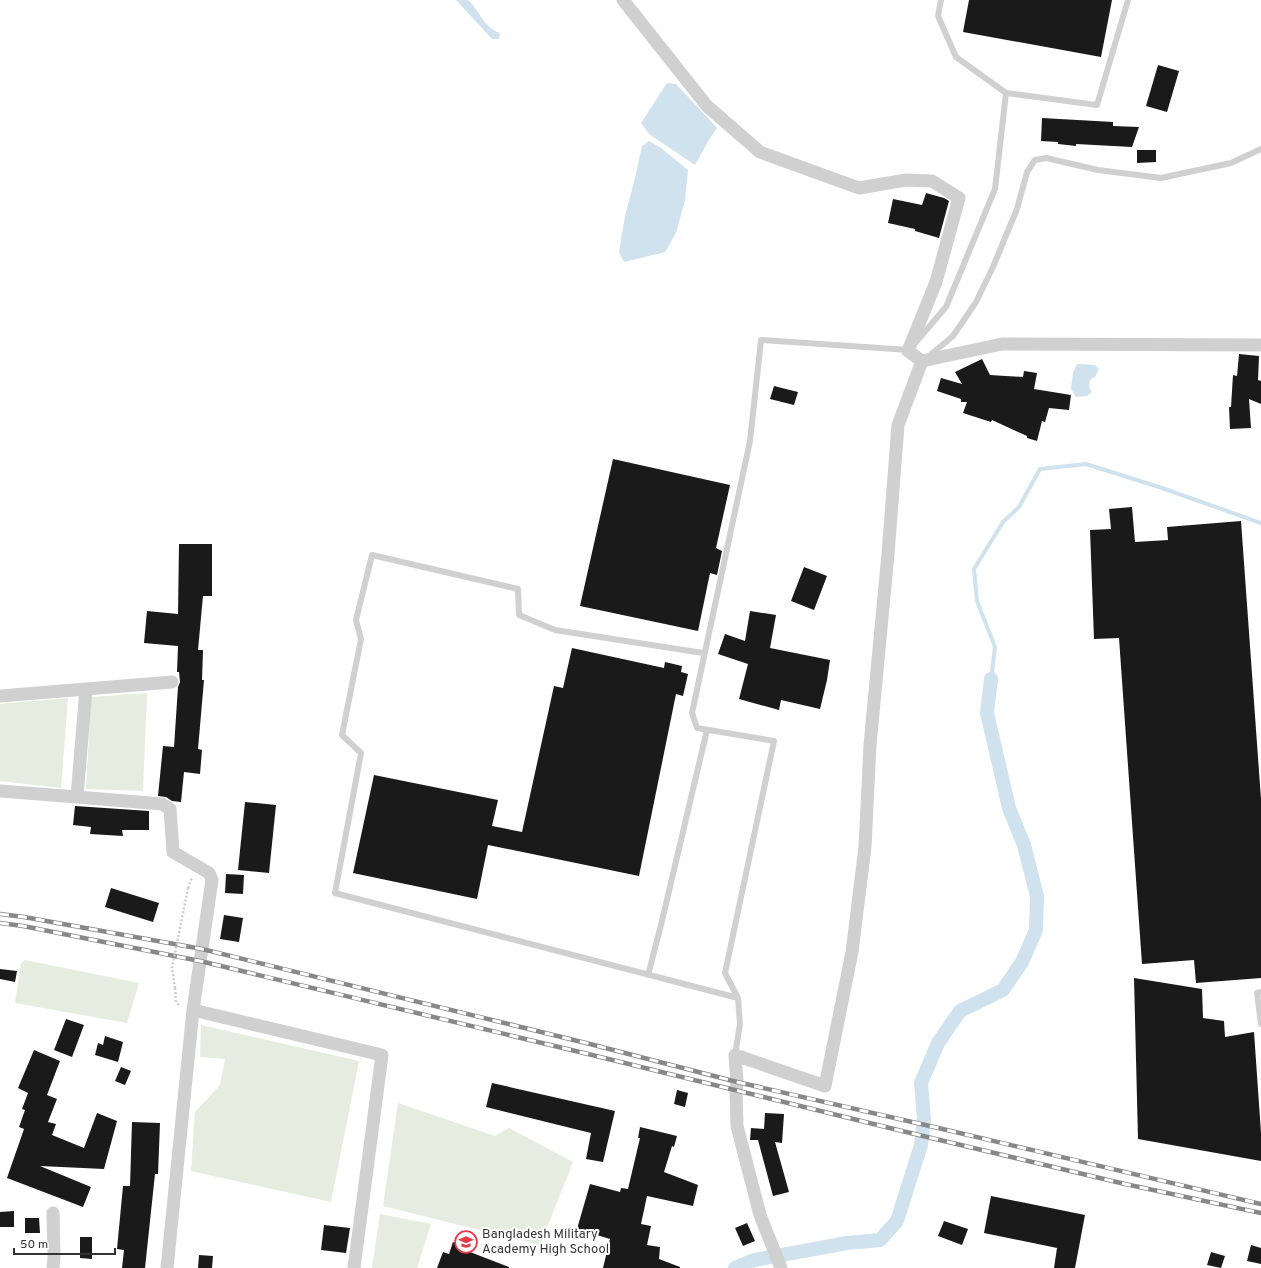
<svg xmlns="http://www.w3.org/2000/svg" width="1261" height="1268" viewBox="0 0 1261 1268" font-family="Overpass,sans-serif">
<rect width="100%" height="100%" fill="#fff"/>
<path fill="#e6ecdf" d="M147,693L143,791L86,789L91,697Z
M68,698L61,788L0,781V704Z
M25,960L139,983L127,1023L15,1003L21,964Z
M201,1025L359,1061L331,1202L191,1171L195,1112L220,1085L225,1059L200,1057Z
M398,1103L495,1136L509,1128L573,1162L540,1245L383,1206Z
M380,1214L431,1224L417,1268H372Z"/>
<path fill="#cfe2ee" d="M456,0H468C480,11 484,28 500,33L499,39H492Z
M667,83L676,84L717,128L709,140L695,165L649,134L641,123Z
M649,141L661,148L688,170L685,200L676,233L665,252L624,262L619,252L625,216L635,178L642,146Z
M1077,364L1095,365L1099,369L1095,377L1090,380L1089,388L1092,392L1087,396L1076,397L1071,389L1073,373Z"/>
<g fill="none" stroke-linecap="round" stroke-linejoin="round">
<path stroke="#cfe2ee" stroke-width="4" d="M991,679L995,647L977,601L974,569L1003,522L1019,507L1040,469L1086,464L1159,487L1261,523"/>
<path stroke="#cfe2ee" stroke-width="14" d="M735,1268L754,1260L847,1243L880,1240L897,1221L921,1145L924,1119L921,1083L938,1043L960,1011L1003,990L1022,962L1036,930L1037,896L1024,845L1009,808L987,713L991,679"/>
</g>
<path fill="#1a1a1a" d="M969,0H1112L1101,57L963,32Z
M1158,65L1179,71L1167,112L1146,106Z
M1042,118L1113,122V126L1139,127L1132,147L1076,144V146L1058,144V142L1041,141Z
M1137,150H1156V162L1137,163Z
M926,193L944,198L949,201L939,238L915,231V229L888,223L893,199L922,205Z
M1239,354L1259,356L1258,380L1261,381V404L1249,399L1251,428L1230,429L1229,407H1231L1233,375L1237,376Z
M982,359L990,375L1023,377L1024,371L1037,373L1034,389L1071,395L1069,410L1049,408L1045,422L1042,421L1037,441L1027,438V436L992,420L991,422L963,413L967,402H961V399L937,391L941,378L962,384L955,372Z
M774,386L798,392L794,405L770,399Z
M613,459L730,485L716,548L722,551L717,575L710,573L698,631L580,606Z
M1132,507L1135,542L1168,540L1167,527L1241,521L1261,799V978L1196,983L1194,960L1142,964L1119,638L1094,639L1090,530L1111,529L1109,509Z
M179,544H212V596H203L198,650H203L202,680H204L198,749L202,750L200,774L184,772L181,802L172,801L166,797L158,796L163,746L174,747L178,687L180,682L179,672H177L178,646L144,643L147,611L178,614Z
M804,567L827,576L814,610L791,601Z
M750,611L776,615L770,648L830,660L827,680L820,709L781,700L779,710L739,699L748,664L718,654L725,634L745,641Z
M572,648L664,668L665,662L682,666L681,672L688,674L683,696L676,694L639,876L488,845L477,899L353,873L374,775L498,800L492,826L522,832L554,686L563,688Z
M245,802L276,805L269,873L238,870Z
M75,806L149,811V830H122L123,836L90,834L91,827L73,825Z
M226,874L244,875L243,894L225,893Z
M111,888L159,903L153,922L105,907Z
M224,915L243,918L239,942L220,939Z
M0,969L17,971L15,982L0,979Z
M1134,978L1202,989L1203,1018L1224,1021L1225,1037L1254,1032L1261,1133V1161L1138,1139Z
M66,1019L84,1025L72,1057L54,1050Z
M105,1036L123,1042L118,1062L95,1055L98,1043L103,1045Z
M34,1050L60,1061L47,1095L57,1099L48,1122L56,1124L52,1135L84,1148L97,1113L117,1121L104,1169L40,1166L91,1187L83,1207L7,1178L24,1129L19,1127L25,1110L22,1109L28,1093L18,1088Z
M121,1067L131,1071L125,1085L115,1081Z
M492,1083L615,1111L603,1162L586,1159L591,1133L486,1107Z
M677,1090L688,1093L685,1107L674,1104Z
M765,1113L784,1114L782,1143L775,1142L789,1192L773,1196L758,1140H750L751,1128L764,1129Z
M132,1122L160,1123L158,1174H155L145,1268H122L124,1250L117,1249L123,1186H130Z
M640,1127L677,1136L674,1147L672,1146L664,1172L698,1185L693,1206L647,1196L641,1224L651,1226L647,1245L660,1247L659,1259L680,1267V1268H603L610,1239L577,1229L590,1184L620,1192L621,1188L628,1189L640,1138H638Z
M991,1196L1085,1215L1075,1268H1054L1057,1248L984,1233Z
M14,1211V1227H0V1212Z
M25,1218H39L40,1233H25Z
M944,1221L968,1229L962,1245L938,1236Z
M747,1223L755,1241L743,1246L735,1228Z
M324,1225L350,1228L346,1253L321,1250Z
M80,1237H92V1259L80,1258Z
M453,1242L471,1248L470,1252L509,1267V1268H437L443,1252L449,1254Z
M1251,1245L1261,1248V1264L1247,1261Z
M1211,1252L1225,1256L1221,1268L1207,1265Z
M199,1255L213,1256L212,1268H198Z"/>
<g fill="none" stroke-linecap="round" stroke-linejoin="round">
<path stroke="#cdcdcd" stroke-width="2.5" stroke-dasharray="2 2" stroke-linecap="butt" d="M188,888L192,877
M175,988L176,1001L180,1007"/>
<path stroke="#d0d0d0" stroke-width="6" d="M941,0L938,16L956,57L1006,93L1097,105L1128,0
M916,342L946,307L995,189L1006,93
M929,356L953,336L976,302L993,267L1017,209L1027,172L1035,160L1046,158L1098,170L1161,178L1231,163L1261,149
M703,653L555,630L519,615L518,589L372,555L356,620L361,639L342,735L361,753L335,893L738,998L740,1024L735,1055
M648,975L661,925L707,730
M1261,992L1257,993L1261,1024
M738,998L725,973L774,741L697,728L692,713L750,441L761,340L909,350"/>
<path stroke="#d0d0d0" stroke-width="13" d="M623,0L707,106L760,152L859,188L906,180L932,181L959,198L936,282L908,351L922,361L898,425L888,554L870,745L865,847L852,952L825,1086L735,1055L737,1082L736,1091L737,1126L760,1215L781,1268
M922,361L1002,344L1261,345
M86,689L77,797L162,804L170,809L173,852L209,873L212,880L193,1010L167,1268
M0,696L172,682
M0,791L77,797
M193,1010L382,1055L354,1268
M53,1213L54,1257L53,1268"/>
<g stroke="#888" stroke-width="4.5">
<path id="rail" d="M0,914L24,917L202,949L590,1044L737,1082L934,1127L1261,1204
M0,923L23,926L200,961L588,1054L902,1131L1125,1184L1261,1213"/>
</g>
<use href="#rail" stroke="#fff" stroke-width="3" stroke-dasharray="9" stroke-linecap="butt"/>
<path stroke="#cdcdcd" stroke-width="2.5" stroke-dasharray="2 2" stroke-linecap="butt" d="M175,988L172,968L188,888"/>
</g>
<defs>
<g id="university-ring" transform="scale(1.15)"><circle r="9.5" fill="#fff" stroke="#e63946" stroke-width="1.5"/><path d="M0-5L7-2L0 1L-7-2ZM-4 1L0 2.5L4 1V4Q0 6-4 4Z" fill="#e63946"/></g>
</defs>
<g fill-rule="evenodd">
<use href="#university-ring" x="466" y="1242"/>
</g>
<g text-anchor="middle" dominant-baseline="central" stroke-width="4" stroke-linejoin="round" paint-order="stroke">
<g font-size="13" fill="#333" stroke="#fff" text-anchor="start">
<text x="482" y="1235">Bangladesh Military<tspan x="482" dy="15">Academy High School</tspan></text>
</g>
</g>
<path d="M14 1248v6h101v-6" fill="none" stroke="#333333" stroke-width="2"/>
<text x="20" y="1248" font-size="12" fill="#333333" stroke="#ffffff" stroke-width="3" paint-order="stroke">50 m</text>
</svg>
